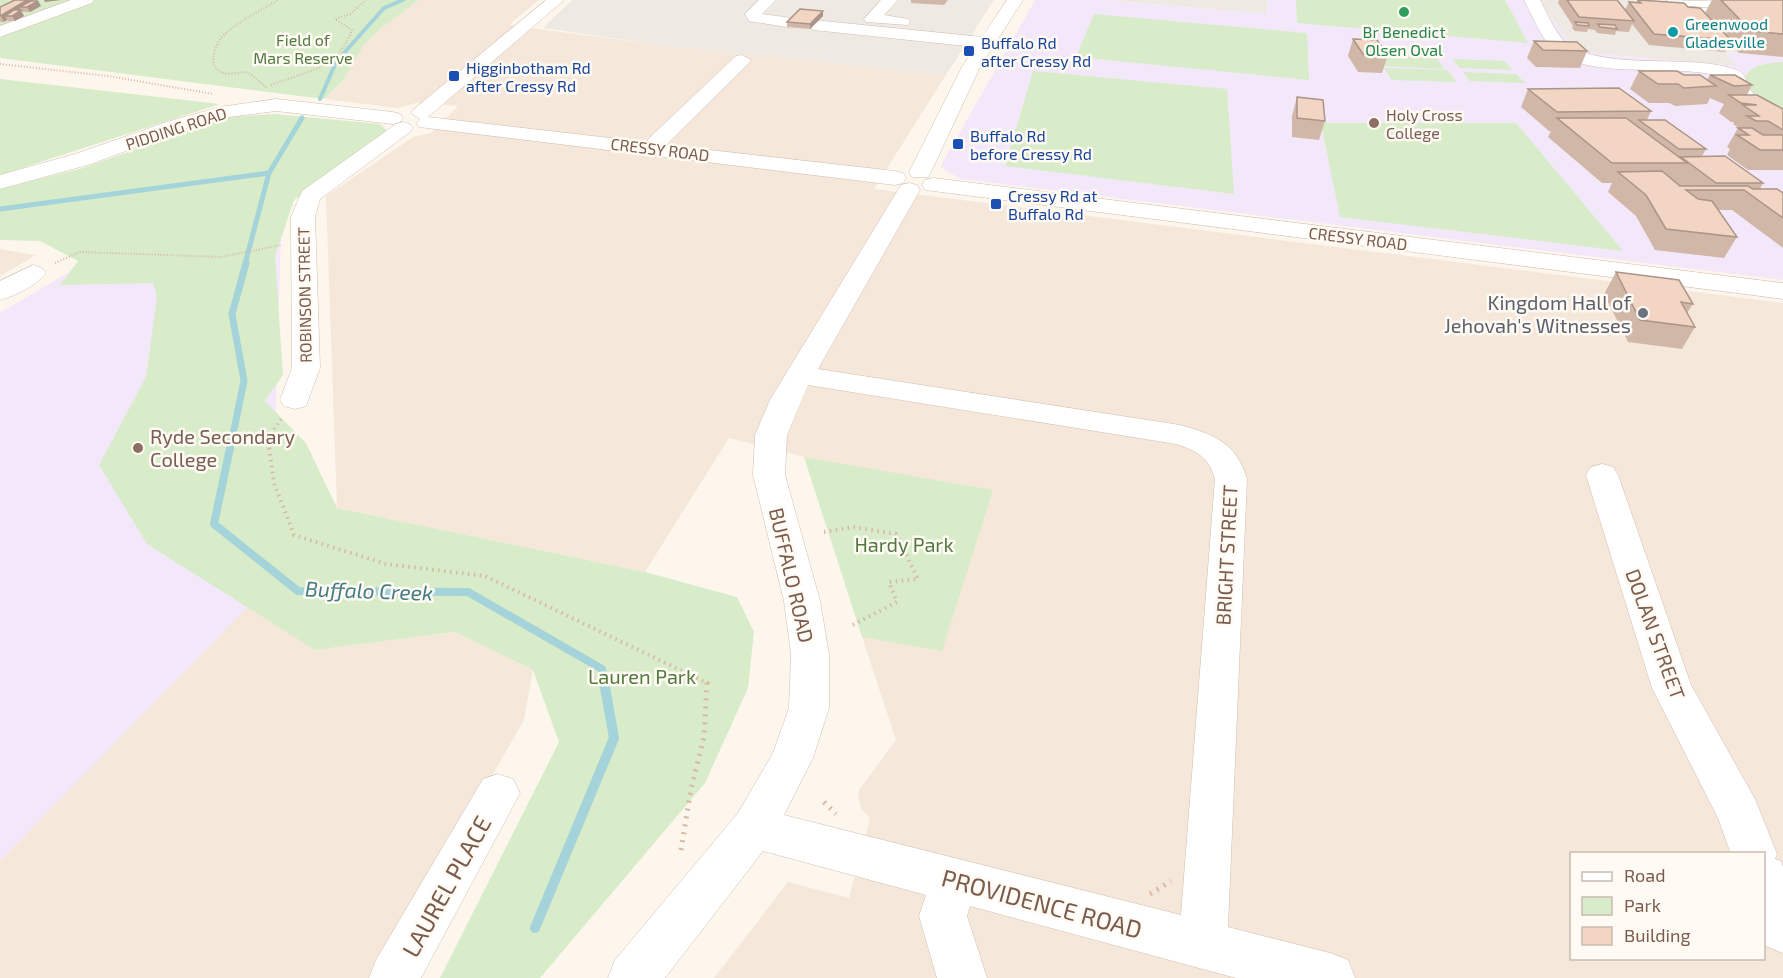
<svg xmlns="http://www.w3.org/2000/svg" width="1783" height="978" viewBox="0 0 1783 978" font-family="'Exo 2',sans-serif">
<rect width="100%" height="100%" fill="#fdf6ec"/>
<path fill="#f5e8da" fill-rule="evenodd" d="M419,0H539L509,25L658,45L946,75L874,189L1783,303V978H714L788,882L849,898L870,818L862,810L858,799L859,790L896,740L862,637L867,636L993,491L804,457L729,438L645,572L337,508L326,196L413,137L431,133L458,106L416,103L398,108L324,99L343,80L364,45L380,29ZM1572,854H1764V958H1572Z
M0,249L36,255L0,276Z
M245,603L315,650L455,632L533,670L524,720L376,978H0V857Z"/>
<path fill="#efe9e4" d="M572,0H994L946,75L658,45L543,28Z
M1105,0H1267V14Z
M1538,0H1629L1694,5L1739,53L1726,52L1738,66L1577,52Z"/>
<path fill="#f3e8fa" d="M1035,0H1105L1266,14L1267,0H1538L1577,52L1737,66L1725,52L1783,57V280L960,179L940,167Z
M281,232L271,583L0,861V313L84,263Z"/>
<path fill="#d8ecc9" d="M0,0H419L380,29L364,45L343,80L324,99L0,58Z
M1296,0H1505L1528,43L1297,23Z
M1094,14L1307,33L1309,80L1076,57Z
M1375,55L1436,58L1445,69L1382,66Z
M1452,59L1504,61L1513,70L1460,68Z
M1783,62V118L1759,102L1744,81C1748,64 1768,63 1783,62Z
M1384,68L1448,70L1457,82L1392,80Z
M1033,71L1227,89L1234,194L1005,166Z
M1463,72L1516,74L1525,83L1470,81Z
M0,79L220,104L0,175Z
M274,114L380,124L389,133L294,200L275,256L283,375L265,401L306,443L337,508L645,572L737,597L754,632L748,688L705,783L540,978H440L559,742L533,670L455,632L315,650L147,544L99,465L146,377L157,297L153,283L60,285L78,261L40,241L0,240V189L83,168L226,117Z
M1321,123H1516L1623,251L1340,217Z
M804,457L993,490L942,651L862,637Z"/>
<g fill="none" stroke-linecap="round" stroke-linejoin="round">
<path stroke="#a5d3da" stroke-width="4" d="M320,99L336,62L384,8L403,0"/>
<path stroke="#a5d3da" stroke-width="5" d="M0,209L269,173
M245,264L269,173L302,118"/>
<path stroke="#a5d3da" stroke-width="7" d="M230,449L244,381L232,314L246,263"/>
<path stroke="#a5d3da" stroke-width="8" d="M230,448L214,524L298,591L468,592L602,669L605,683"/>
<path stroke="#a5d3da" stroke-width="10" d="M535,928L614,738L604,682"/>
<g stroke="#d1beb0" stroke-width="1">
<path id="minor" d="M71,0H94L92,3L0,37V26Z
M546,0H564L428,117L645,142L736,56L742,55L751,60L748,64L666,145L895,171L903,173L906,178L903,183L895,185L419,127L416,123L420,119L411,113L414,109Z
M759,0H776L762,14L792,18L800,23L792,28L749,21L745,14Z
M881,0H898L884,15L908,19L910,22L908,25L866,22L864,19Z
M1007,0H1023L980,67L931,172L928,177H912L909,172L962,67L975,47L814,30L806,25L814,20L982,37Z
M1524,0H1540C1547,12 1555,34 1567,43C1605,72 1687,53 1734,69C1748,73 1745,83 1753,93C1761,102 1773,108 1783,114V128C1768,124 1751,113 1740,102C1733,94 1731,80 1722,77C1678,62 1585,82 1552,48C1540,36 1532,15 1524,0Z
M1666,0L1783,3V13L1674,5Z
M276,99L393,112L400,114L403,118L400,122L393,124L276,111L229,117L184,129L91,164L0,189V175L75,154L170,121L220,107Z
M403,122L410,124L413,128L410,132L320,199L315,217L320,368L306,406L295,409L284,406L280,400L292,368L291,217L302,191L396,124Z
M933,178L1783,283V299L925,190L922,185L925,180Z
M909,183L917,185L920,190L818,369L1180,425C1213,434 1237,443 1247,479L1228,927L1330,953L1348,960L1355,978H1236L970,906L967,916L987,978H937L919,916L926,895L763,851L665,978H608L615,960L738,813L773,753L789,708L791,654L784,601L753,475L755,435L770,400L898,190L901,185ZM808,385L1176,444C1197,451 1209,457 1215,479L1181,915L784,815L813,758L829,708V654L820,601L785,475L787,435Z
M33,265L42,268L46,273C37,285 15,296 0,300V281Z
M1602,464L1613,467L1618,475L1691,685L1755,799L1777,854L1775,859L1781,861L1783,867V953L1766,946L1764,940V854H1731L1718,818L1652,688L1586,475L1591,467Z
M498,774L513,779L520,793L421,978H369L376,960L483,779Z"/>
</g>
<path stroke="#d9b8a5" stroke-width="2" stroke-dasharray="1 2" stroke-linecap="butt" d="M0,64L108,76L213,94
M271,85C306,71 337,70 352,30L335,19L350,14L366,0
M266,87L248,72C241,72 231,75 224,73C205,68 215,43 225,34C240,20 261,11 278,0
M55,263L80,252L221,257L281,245"/>
<path stroke="#d9b8a5" stroke-width="3" stroke-dasharray="1.5 4" stroke-linecap="butt" d="M270,449L268,437L281,419"/>
<path stroke="#d9b8a5" stroke-width="4" stroke-dasharray="1.5 4.5" stroke-linecap="butt" d="M269,448L274,483L294,535L386,564L485,576L707,683
M824,532L853,527L896,534L918,579L889,582L897,602L851,626"/>
<path stroke="#d9b8a5" stroke-width="5" stroke-dasharray="2 6" stroke-linecap="butt" d="M824,802L836,814
M681,850L691,789L704,737L707,683L705,682
M1150,894L1171,881"/>
<use href="#minor" fill="#fff" fill-rule="evenodd"/>
</g>
<path fill="#d1b7a8" d="M911,0H948L944,5L911,3Z
M1559,0H1617L1625,10L1629,2L1636,3L1637,0H1648L1688,7L1705,13L1712,0H1783V57L1739,53L1730,43L1725,52L1649,45L1632,24L1629,32L1616,31L1615,35L1597,33L1595,30L1588,29L1587,32L1575,31L1572,28L1573,26L1558,3Z
M38,1L41,6L30,12H22L24,16L15,21H8L7,20L4,22H0V7Z
M823,16L810,29L787,27V22Z
M1353,39L1388,55L1382,73L1358,72L1348,56Z
M1534,41L1587,51L1580,68L1536,67L1527,58Z
M1639,71L1684,75L1707,80L1710,75L1752,85L1747,95L1783,109V170H1748L1727,155L1730,149L1727,147L1738,128H1739L1733,124L1734,122H1731L1719,113L1724,104L1710,98L1707,104L1675,106L1669,103H1649L1630,89Z
M1528,89L1651,111L1647,120L1706,149L1702,156L1763,183L1760,189L1783,193V248L1732,210H1718L1737,237L1724,258L1655,250L1636,216L1608,192L1612,183H1602L1548,137L1551,131H1549L1521,107Z
M1297,97L1325,121L1319,140L1292,137V116Z
M1616,272L1693,304L1687,313L1695,327L1682,349L1628,342L1604,294Z"/>
<path fill="#aa9588" d="M27,0H33L34,3L38,1L41,6L30,12L27,7H19L24,16L15,21L12,16H5L7,20L4,22L1,16L13,8Z
M44,0H61L45,2Z
M823,11V16L810,29V24Z"/>
<path fill="#f3d5c3" stroke="#aa9588" stroke-width="1.5" d="M15,0H27L0,16V7Z
M1567,0H1617L1634,21L1579,17Z
M1638,0L1684,3L1688,7L1700,8L1731,40L1654,34L1629,2L1641,3Z
M1721,0H1783V34L1751,31Z
M31,1H38L27,7H19Z
M800,9L823,11L810,24L787,22Z
M14,10H21L12,16H5Z
M1575,22L1588,23L1589,26L1577,25Z
M1598,24L1615,25L1617,29L1600,27Z
M1353,39L1377,40L1388,55L1363,54Z
M1534,41L1577,42L1587,51L1543,50Z
M1639,71H1677L1684,75H1700L1716,86L1684,88L1678,84H1658Z
M1710,75H1735L1752,85L1734,86Z
M1619,88L1651,111L1557,112L1528,89Z
M1729,95H1757L1783,109V130L1768,121H1756L1747,116H1759L1743,105H1757L1741,103Z
M1297,97L1323,100L1325,121L1297,118Z
M1557,118H1626L1687,163H1612Z
M1639,120H1665L1706,149H1679Z
M1738,128H1752L1763,135H1783V150H1760L1737,135H1749Z
M1725,156L1763,183H1716L1681,157Z
M1662,171L1680,186H1748L1753,189H1777L1783,193V218L1744,190H1686L1698,199L1712,201L1737,237L1666,229L1646,195L1618,172Z
M1616,272L1679,280L1693,304L1681,302L1695,327L1640,320Z"/>
<circle fill="#2e9e5b" stroke="#fffaf3" stroke-width="2" cx="1404" cy="12" r="6"/>
<circle fill="#0f9aa8" stroke="#fffaf3" stroke-width="2" cx="1673" cy="32" r="6"/>
<g fill="#1a4fb4" stroke="#fffaf3" stroke-width="2">
<rect x="963" y="45" width="12" height="12" rx="3"/>
<rect x="448" y="70" width="12" height="12" rx="3"/>
<rect x="952" y="138" width="12" height="12" rx="3"/>
<rect x="990" y="198" width="12" height="12" rx="3"/>
</g>
<g fill="#8d6e63" stroke="#fffaf3" stroke-width="2">
<circle cx="1374" cy="123" r="6"/>
<circle cx="138" cy="448" r="6"/>
</g>
<circle fill="#6b7280" stroke="#fffaf3" stroke-width="2" cx="1643" cy="313" r="6"/>
<g text-anchor="middle" dominant-baseline="central" stroke-width="5" stroke-linejoin="round" paint-order="stroke">
<g font-size="16" fill="#0d838f" stroke="#fffaf3" text-anchor="start">
<text x="1685" y="23">Greenwood<tspan x="1685" dy="18">Gladesville</tspan></text>
</g>
<g font-size="16" fill="#27864d" stroke="#fffaf3">
<text x="1404" y="31">Br Benedict<tspan x="1404" dy="18">Olsen Oval</tspan></text>
</g>
<g font-size="16" fill="#537a41" stroke="#fffaf3">
<text x="303" y="39">Field of<tspan x="303" dy="18">Mars Reserve</tspan></text>
</g>
<g font-size="16" fill="#164399" stroke="#fffaf3" text-anchor="start">
<text x="981" y="42">Buffalo Rd<tspan x="981" dy="18">after Cressy Rd</tspan></text>
<text x="466" y="67">Higginbotham Rd<tspan x="466" dy="18">after Cressy Rd</tspan></text>
<text x="970" y="135">Buffalo Rd<tspan x="970" dy="18">before Cressy Rd</tspan></text>
<text x="1008" y="195">Cressy Rd at<tspan x="1008" dy="18">Buffalo Rd</tspan></text>
</g>
<g font-size="16" fill="#785e54" stroke="#fffaf3" text-anchor="start">
<text x="1386" y="114">Holy Cross<tspan x="1386" dy="18">College</tspan></text>
</g>
<g font-size="16" fill="#7a5c4d" stroke="#fffaf3">
<text transform="translate(176 128) rotate(-18)">PIDDING ROAD</text>
<text transform="translate(660 149) rotate(7)">CRESSY ROAD</text>
<text transform="translate(1358 238) rotate(7)">CRESSY ROAD</text>
<text transform="translate(304 295) rotate(-91)">ROBINSON STREET</text>
</g>
<g font-size="20" fill="#5b616d" stroke="#fffaf3" text-anchor="end">
<text x="1631" y="302">Kingdom Hall of<tspan x="1631" dy="23">Jehovah's Witnesses</tspan></text>
</g>
<g font-size="20" fill="#785e54" stroke="#fffaf3" text-anchor="start">
<text x="150" y="436">Ryde Secondary<tspan x="150" dy="23">College</tspan></text>
</g>
<g font-size="20" fill="#537a41" stroke="#fffaf3">
<text x="904" y="544">Hardy Park</text>
<text x="642" y="676">Lauren Park</text>
</g>
<g font-size="20" fill="#7a5c4d" stroke="#fffaf3">
<text transform="translate(1226 555) rotate(-87)">BRIGHT STREET</text>
<text transform="translate(792 575) rotate(77)">BUFFALO ROAD</text>
<text transform="translate(1656 634) rotate(70)">DOLAN STREET</text>
</g>
<g font-size="21" font-style="italic" fill="#437c86" stroke="#fffaf3">
<text transform="translate(369 590) rotate(2)">Buffalo Creek</text>
</g>
<g font-size="24" fill="#7a5c4d" stroke="#fffaf3">
<text transform="translate(446 886) rotate(-61)">LAUREL PLACE</text>
<text transform="translate(1042 903) rotate(15)">PROVIDENCE ROAD</text>
</g>
</g>
<rect x="1570" y="852" width="195" height="108" fill="#fffaf3" stroke="#cabbb1" stroke-width="1.5"/>
<rect x="1582" y="872" width="30" height="9" fill="#ffffff" stroke="#cabbb1" stroke-width="1.5"/>
<text x="1624" y="882" font-size="18" fill="#7a5c4d">Road</text>
<rect x="1582" y="897" width="30" height="18" fill="#d8ecc9" stroke="#cabbb1" stroke-width="1.5"/>
<text x="1624" y="912" font-size="18" fill="#7a5c4d">Park</text>
<rect x="1582" y="927" width="30" height="18" fill="#f3d5c3" stroke="#cabbb1" stroke-width="1.5"/>
<text x="1624" y="942" font-size="18" fill="#7a5c4d">Building</text>
</svg>
